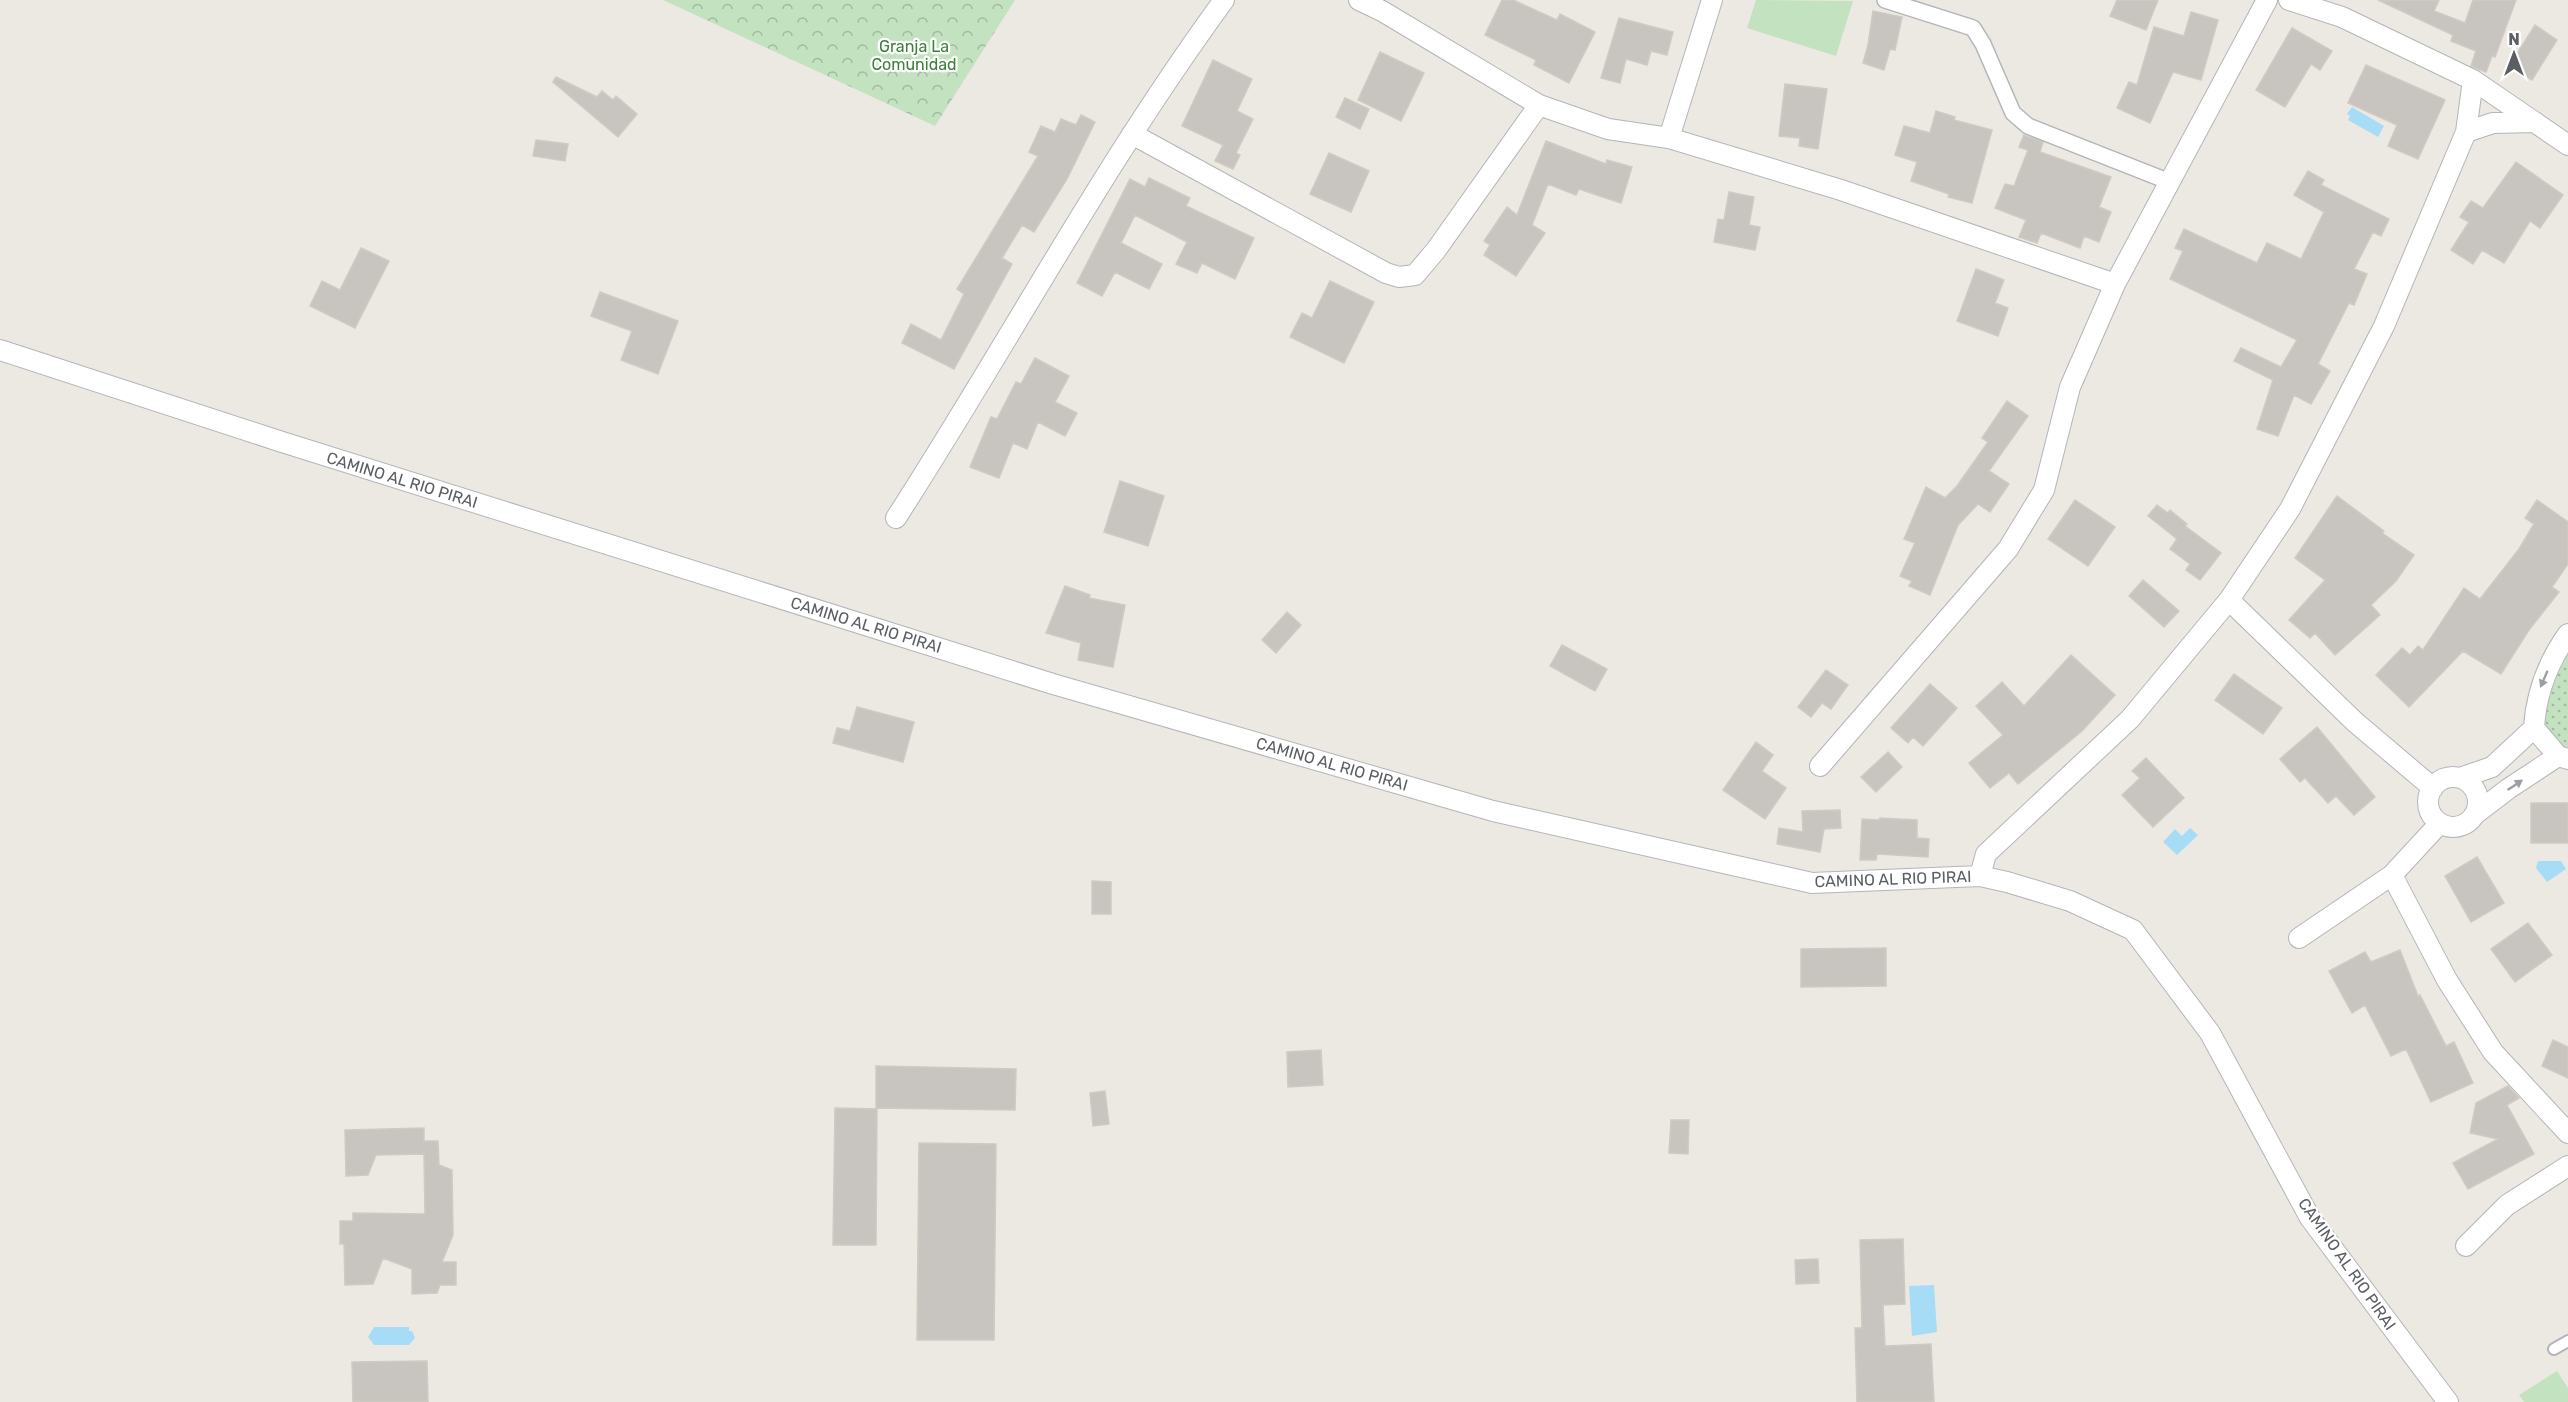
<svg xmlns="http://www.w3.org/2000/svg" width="2568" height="1402" viewBox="0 0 2568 1402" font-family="Rubik,sans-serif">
<defs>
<pattern id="forest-crowns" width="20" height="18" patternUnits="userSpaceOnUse" patternTransform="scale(1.5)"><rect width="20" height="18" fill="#c3e2c0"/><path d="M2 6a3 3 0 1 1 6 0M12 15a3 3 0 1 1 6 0" fill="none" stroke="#a1ba9f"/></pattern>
<pattern id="park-dots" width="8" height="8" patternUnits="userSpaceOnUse" patternTransform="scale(1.5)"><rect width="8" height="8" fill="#c3e2c0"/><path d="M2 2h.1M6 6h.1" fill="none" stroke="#a1ba9f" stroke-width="1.8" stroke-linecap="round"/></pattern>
</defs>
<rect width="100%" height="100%" fill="#ece9e2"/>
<path fill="#c3e2c0" d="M1756,0L1853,1L1836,56L1747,28Z
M2557,1371L2568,1388V1402H2524L2519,1395Z"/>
<path fill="url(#forest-crowns)" d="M663,0H1015L935,126Z"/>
<path fill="url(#park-dots)" d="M2568,653V749C2522,734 2553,681 2568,653Z"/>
<path fill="#a7dcf7" d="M2352,107L2384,126L2378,137L2348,120L2350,116L2347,114Z
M2190,828L2198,835L2177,855L2163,842L2175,829L2182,836Z
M2538,861H2561L2566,869L2547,882L2536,868Z
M1934,1285L1937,1332L1912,1336L1909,1286Z
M374,1327H409V1331H412L415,1338L409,1345H374L368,1337Z"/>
<path fill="#c8c4c0" stroke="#d0cac1" stroke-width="1.5" d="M1502,0H1513L1557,20L1560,14L1595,32L1569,83L1534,65L1536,60L1485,35Z
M2117,0H2158L2146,30L2110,16Z
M2378,0H2439L2434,11L2465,23L2473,0H2516L2495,57L2492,56L2486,72L2471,66L2476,51L2451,41L2453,35Z
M1873,11L1902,17L1895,50L1890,49L1884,70L1863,63L1868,45Z
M2191,12L2218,20L2201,80L2173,72L2150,123L2117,108L2129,82L2137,85L2154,27L2184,36Z
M1619,18L1673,32L1667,55L1651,51L1647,65L1626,59L1620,83L1601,78Z
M2535,25L2557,40L2532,80L2509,66Z
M2292,28L2332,51L2320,70L2311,64L2285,107L2256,90Z
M1380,52L1424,73L1401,121L1358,100Z
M1213,60L1252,79L1237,111L1253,119L1236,153L1240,155L1233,169L1215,161L1223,145L1182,126Z
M2366,65L2445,100L2418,159L2388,146L2397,125L2348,103Z
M556,77L597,97L602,91L613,100L616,96L637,114L618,137L553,82Z
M1785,84L1827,89L1818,149L1799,146L1800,138L1779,136Z
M1345,98L1369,109L1360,129L1336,117Z
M1936,111L1955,117L1954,120L1992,130L1972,203L1948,197L1949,194L1911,181L1917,162L1895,155L1904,126L1930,133Z
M1081,115L1095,122L1067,179L1034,232L1022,225L1002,258L1012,264L954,369L902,343L911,324L941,340L964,294L957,289L1038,156L1029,152L1041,126L1055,132L1061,119L1076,125Z
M2024,135L2043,142L2040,152L2111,177L2099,207L2111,212L2099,242L2084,236L2080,248L2041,233L2037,243L2019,237L2026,220L1995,208L2005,184L2014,186L2028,150L2019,147Z
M536,140L568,144L565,161L533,156Z
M1546,141L1606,164L1607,160L1632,167L1621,203L1579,189L1576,195L1548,184L1532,225L1545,233L1516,276L1484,255L1490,245L1484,241L1507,207L1517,215Z
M1329,153L1369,171L1351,212L1310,194Z
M2516,162L2563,195L2540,228L2530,221L2504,263L2482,250L2473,264L2451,250L2469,222L2460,217L2471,201L2483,208Z
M2308,171L2324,180L2321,185L2389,219L2381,236L2373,232L2354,269L2367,274L2354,305L2349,303L2318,364L2330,371L2311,404L2294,395L2278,436L2257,429L2273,380L2234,361L2241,348L2281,367L2297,340L2170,279L2183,251L2175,248L2184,229L2257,263L2267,243L2301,259L2324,212L2294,195Z
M1149,178L1190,198L1186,206L1254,238L1235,279L1202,263L1197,273L1176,264L1187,242L1135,215L1121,243L1162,264L1149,289L1115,272L1102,296L1077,283L1130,179L1145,187Z
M1729,192L1754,197L1749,225L1760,227L1755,250L1714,242L1718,219L1724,220Z
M361,248L389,261L355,328L310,306L322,281L340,290Z
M1976,269L2004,280L1995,303L2008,308L1998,336L1957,321Z
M1330,281L1374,302L1344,363L1290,337L1302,313L1312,318Z
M600,292L678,321L658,374L621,360L632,331L591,316Z
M1035,358L1069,376L1055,402L1077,413L1065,436L1038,422L1027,449L1013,443L999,478L970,467L991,417L997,419L1016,382L1021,384Z
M2007,401L2028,416L1989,471L2009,484L1990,512L1978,504L1958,525L1930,595L1909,586L1912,581L1900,576L1915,543L1904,539L1926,487L1945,498L1957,486L1988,442L1982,438Z
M1120,481L1164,496L1148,546L1104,532Z
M2337,496L2384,531L2382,533L2414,555L2396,581L2371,605L2380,615L2335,655L2315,633L2310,638L2289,620L2325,580L2295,558Z
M2075,500L2115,527L2088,566L2048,539Z
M2537,500L2568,522V564L2552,587L2559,592L2529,630L2501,674L2463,651L2409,707L2376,675L2402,648L2410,655L2418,646L2423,650L2464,588L2480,599L2519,549L2534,524L2525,518Z
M2157,505L2168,513L2170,510L2187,524L2185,526L2221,553L2200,580L2186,570L2190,564L2170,549L2177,539L2148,516Z
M2143,580L2179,611L2164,627L2129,596Z
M1065,586L1090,595L1089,598L1125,605L1113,667L1078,660L1081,643L1046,633Z
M1287,612L1301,625L1276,653L1262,640Z
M1562,645L1607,669L1595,691L1550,666Z
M2071,655L2115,695L2082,731L2018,784L2009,773L1990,788L1969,763L2003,735L1976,706L2002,682L2024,706Z
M1826,670L1848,685L1831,709L1822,703L1811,717L1798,707Z
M2234,674L2282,708L2263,734L2215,700Z
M1930,684L1957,708L1923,746L1913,737L1908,743L1891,728Z
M857,707L914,722L903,762L833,743L837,728L850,731Z
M2317,727L2375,797L2354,815L2336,796L2328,803L2305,778L2300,782L2280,759Z
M1756,742L1773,755L1762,771L1786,788L1765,819L1723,790Z
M1888,752L1902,767L1876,792L1861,777Z
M2146,758L2184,798L2153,827L2122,795L2140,778L2132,771Z
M2531,803H2568V843H2531Z
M1840,810L1841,828L1824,829L1820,852L1777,844L1779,828L1803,832L1802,811Z
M1880,818L1917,820V838L1929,839L1928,857L1877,854L1876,860H1860L1862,819L1880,820Z
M2477,857L2504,903L2471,922L2445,876Z
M1092,881L1111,882V914H1092Z
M2528,923L2552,955L2515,982L2491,949Z
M1886,948V986L1801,987V949Z
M2400,950L2418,996L2420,995L2446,1046L2454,1042L2473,1083L2431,1102L2406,1049L2391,1056L2365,1005L2352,1013L2329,971L2365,952L2371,962Z
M2553,1040L2568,1047V1078L2542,1066Z
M1321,1050L1323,1085L1288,1087L1287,1052Z
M876,1066L1016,1069L1015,1110L876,1108Z
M2508,1086L2519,1098L2507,1105L2534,1154L2468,1189L2453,1163L2498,1139L2470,1133L2476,1103Z
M1105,1091L1109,1124L1093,1126L1090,1093Z
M835,1108L877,1109L876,1245H833Z
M1671,1120H1689L1688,1154L1669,1153Z
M424,1128V1141H438L439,1165L452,1170L453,1235L442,1262H456V1285H440L437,1293L412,1294V1269L383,1258L373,1284L345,1285L344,1244H340V1221H353V1213L425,1214L424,1154L376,1155L368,1175L346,1176L345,1130Z
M919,1143L996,1144L994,1340H917Z
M1903,1239L1905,1304L1883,1305L1885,1346L1931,1344L1934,1402H1857L1855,1328H1862L1860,1240Z
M1818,1259L1819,1283L1796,1284L1795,1260Z
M427,1361L428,1402H353L352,1362Z"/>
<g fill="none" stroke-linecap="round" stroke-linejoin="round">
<g stroke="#b3b5b9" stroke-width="14">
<path id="service" d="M2554,1349L2568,1341"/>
</g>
<g stroke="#b3b5b9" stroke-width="18">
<path id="pedestrian" d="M1885,0L1973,28L1983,44L2013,113L2028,126L2170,182"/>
</g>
<g stroke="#b3b5b9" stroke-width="22">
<path id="minor" d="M1359,0L1382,11L1539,105L1608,129L1669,138L1841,190L2115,284
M2289,0L2342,17L2473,80L2568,145
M2466,132L2493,123L2535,122
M1132,134L1386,273L1399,277L1415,275L1436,250L1539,105
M1669,138L1712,0
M0,350L279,441L1053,684L1493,811L1812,883L1980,876L2007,882L2070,901L2133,930L2210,1033L2310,1218L2448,1402
M896,518C1007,346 1103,165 1224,0
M2229,600L2355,722L2433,788
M2534,728L2558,756L2568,759
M1820,766L2008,549L2044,490L2070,387L2115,284L2267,0
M2428 802a25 25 0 1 1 50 0a25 25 0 1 1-50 0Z
M2460,778L2492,767L2534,728C2536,694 2548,662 2568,634
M2474,815L2508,789L2558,756
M2392,875L2447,980L2493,1052L2568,1133
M1980,876L1986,854L2130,719L2229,600L2290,509L2384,326L2466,132L2473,80
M2299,938L2392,875L2440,823
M2466,1246L2507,1205L2568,1166"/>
</g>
<use href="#service" stroke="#fff" stroke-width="10"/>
<use href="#pedestrian" stroke="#fff" stroke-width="15"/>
<use href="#minor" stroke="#fff" stroke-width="20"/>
</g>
<defs><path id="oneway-solid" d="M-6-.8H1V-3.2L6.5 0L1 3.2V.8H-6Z" transform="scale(1.5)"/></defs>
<g fill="#9d9ea1">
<use href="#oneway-solid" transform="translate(2544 679) rotate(113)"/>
<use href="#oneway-solid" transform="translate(2515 785) rotate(-34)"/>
</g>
<g text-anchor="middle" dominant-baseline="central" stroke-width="4.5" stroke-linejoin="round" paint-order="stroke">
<g font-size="16" fill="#3e803b" stroke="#fff">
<text x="914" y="46">Granja La<tspan x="914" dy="18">Comunidad</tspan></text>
</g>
<g font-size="16" fill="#5b5e62" stroke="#fff">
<text transform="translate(402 480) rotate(17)">CAMINO AL RIO PIRAI</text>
<text transform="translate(866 625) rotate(17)">CAMINO AL RIO PIRAI</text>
<text transform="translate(1332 764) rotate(16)">CAMINO AL RIO PIRAI</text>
<text transform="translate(1893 879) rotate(-2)">CAMINO AL RIO PIRAI</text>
<text transform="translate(2347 1264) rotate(55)">CAMINO AL RIO PIRAI</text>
</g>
</g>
<g transform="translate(2514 54)" stroke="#ffffff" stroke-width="4.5" paint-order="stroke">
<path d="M0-4.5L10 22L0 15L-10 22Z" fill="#5b5e62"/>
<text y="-9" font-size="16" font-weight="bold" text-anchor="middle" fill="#5b5e62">N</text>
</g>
</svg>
